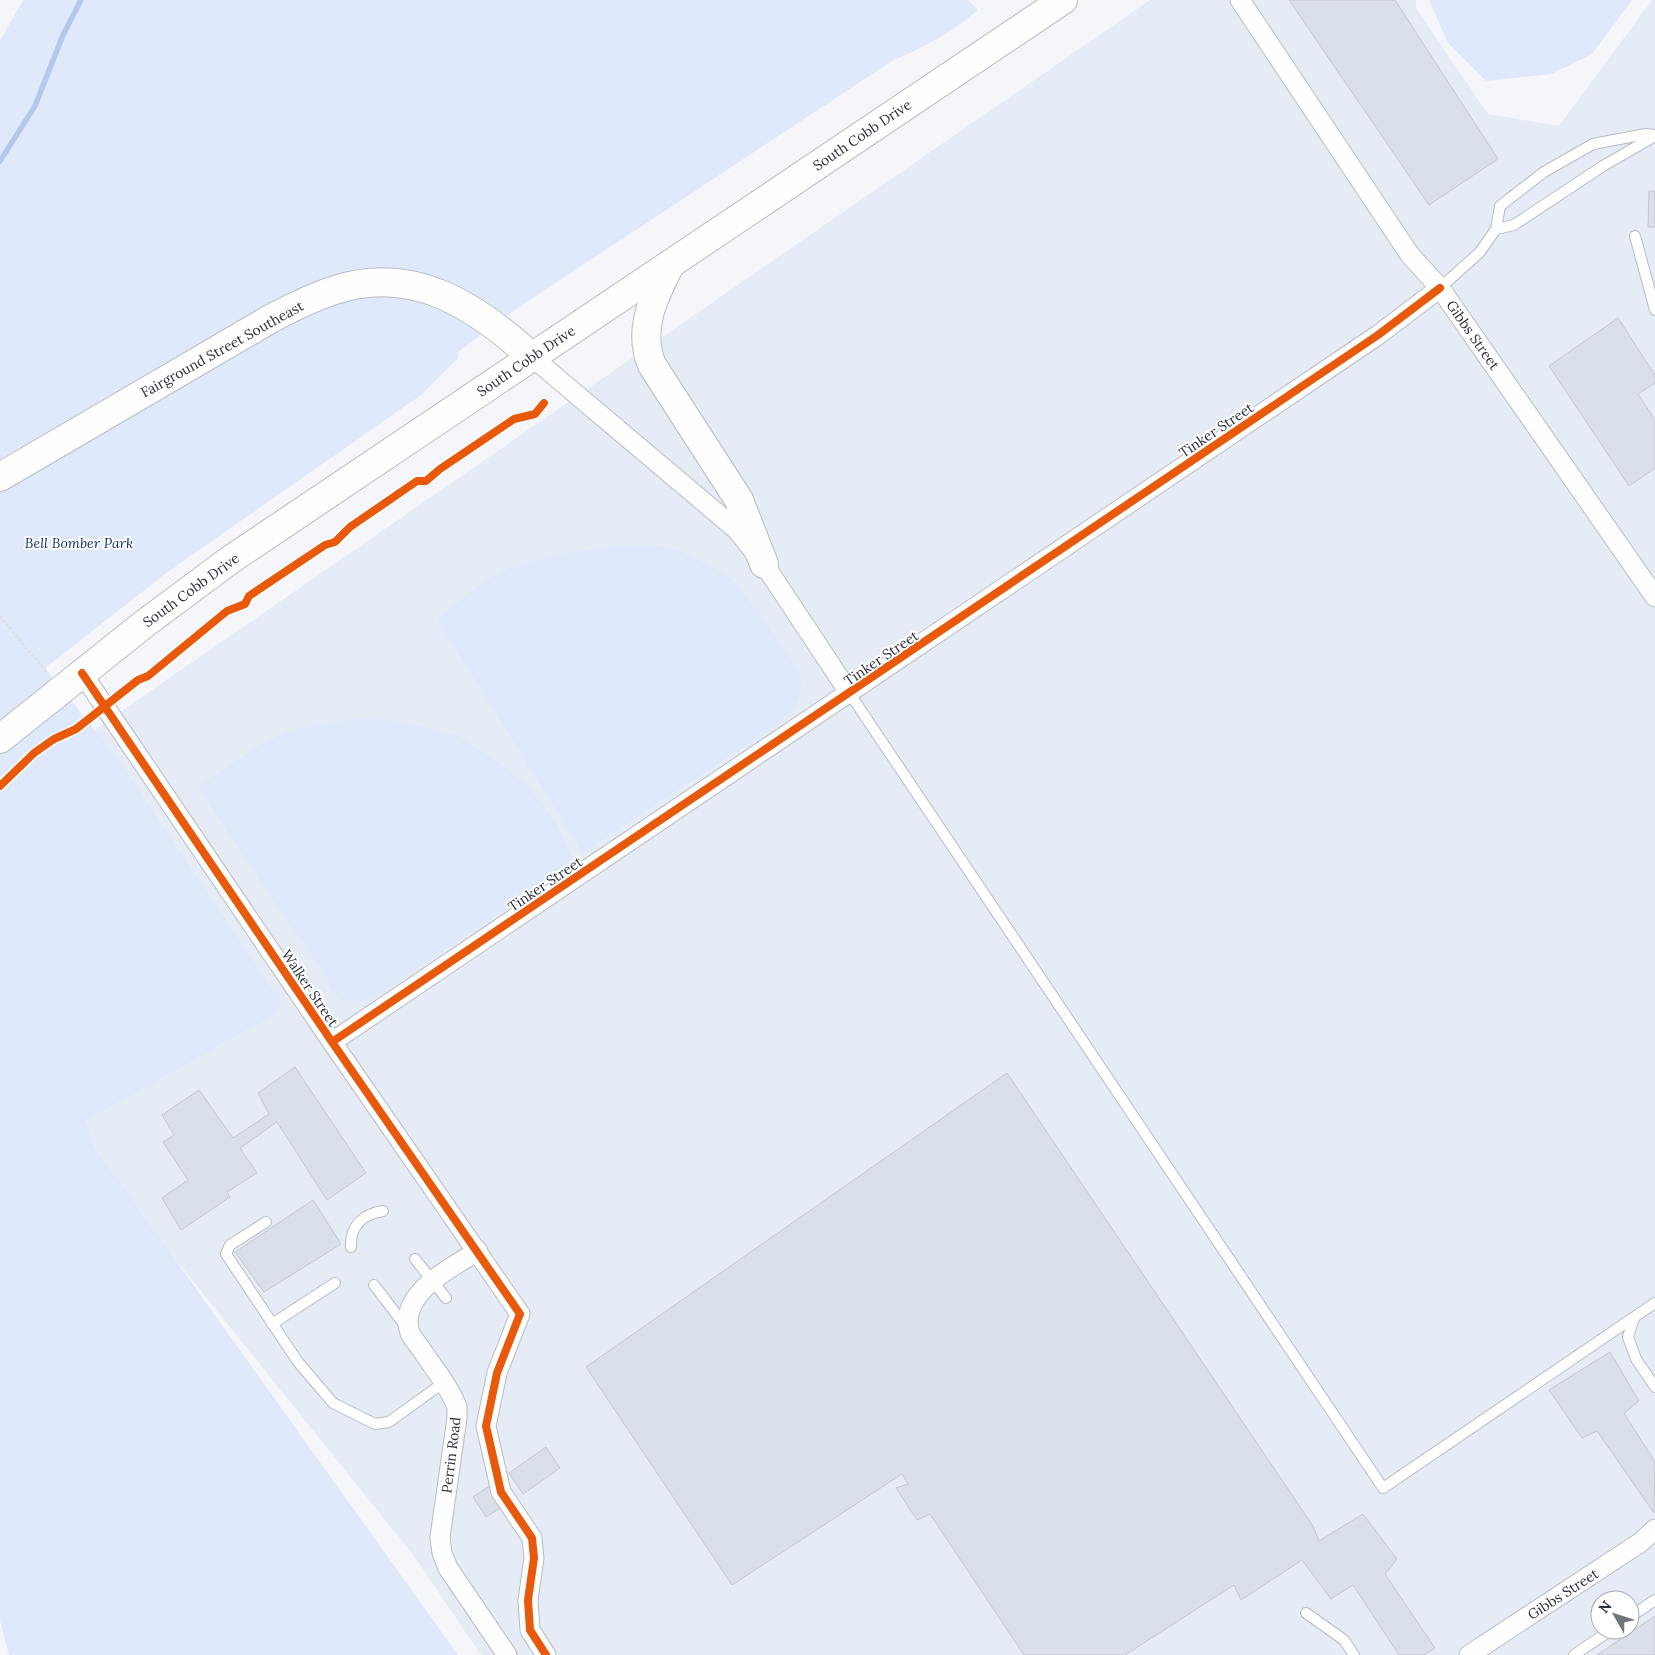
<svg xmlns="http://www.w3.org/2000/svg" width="1655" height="1655" viewBox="0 0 1655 1655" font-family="Lora,serif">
<rect width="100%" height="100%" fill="#f4f6f9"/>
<path fill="#e6ecf6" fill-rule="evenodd" d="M1150,0H1416V8L1488,114L1559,126L1652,0H1655V1655H481L414,1556L172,1255L94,1146L86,1121L276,1014L153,814L118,759L94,730ZM1600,1600H1630V1630H1600Z"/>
<path fill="#e0e9fb" d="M23,0H968L978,10C953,32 922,48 892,61L516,309L459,351L458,358L421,395L169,571L45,668L118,759L281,1002L276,1014L86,1121L94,1146L458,1655H9L0,1621V41Z
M1429,0H1632L1592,54L1551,74L1486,81L1448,43Z
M624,545H651L678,550L709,565L738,584L799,672C806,694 795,708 780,723L583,853L437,619C453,606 469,592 486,581C526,556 579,550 624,545Z
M365,718L411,723L456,735L494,759L529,787L555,821L574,862L372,999C350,1005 333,1003 327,978L198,788C222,770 247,751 275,738C302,724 335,722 365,718Z"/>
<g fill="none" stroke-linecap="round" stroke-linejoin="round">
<path stroke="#b4c8ee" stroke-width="5.5" d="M0,161L35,106L63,35L81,0"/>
</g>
<path fill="#dae0e9" stroke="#c3c7ce" d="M1289,0H1395L1498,159L1429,205Z
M1649,191H1655V227H1648Z
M1618,318L1655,375V383L1638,394L1655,420V468L1629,486L1549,366Z
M295,1067L366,1173L327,1200L277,1122L240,1148L257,1173L227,1192L230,1197L181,1230L162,1198L188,1180L163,1142L174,1135L162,1115L199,1090L233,1138L269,1114L258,1093Z
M1007,1073L1313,1526L1319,1541L1363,1514L1397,1559L1385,1574L1435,1648L1424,1655H1399L1353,1585L1331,1599L1302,1560L1241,1600L1234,1585L1125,1655H1024L930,1514L917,1520L896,1488L908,1484L902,1474L732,1585L586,1367Z
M313,1200L341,1244L264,1292L235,1252Z
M1610,1352L1639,1401L1624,1413L1655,1462L1654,1513L1597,1431L1582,1438L1549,1390Z
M546,1447L560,1468L523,1494L509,1473Z
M500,1479L513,1500L486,1517L473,1497Z
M1655,1616V1655H1597Z"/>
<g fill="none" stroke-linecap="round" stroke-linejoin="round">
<g stroke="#b8bcc3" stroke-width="12">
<path id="lane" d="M1496,229L1514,225L1603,166L1655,136
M1635,236L1655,310
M1440,288L1480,252L1496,229L1500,206L1544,172L1593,144L1646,134L1655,135
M850,694L1383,1488L1655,1303
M266,1222L230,1245L226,1254L298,1362L333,1403L375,1424L389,1422L443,1383
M351,1247C350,1226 363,1214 383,1211
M415,1259L446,1298
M374,1285L407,1328
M1634,1318L1628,1337L1636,1359L1655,1387
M272,1324L335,1283
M1306,1613L1344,1640L1354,1655
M1630,1617L1655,1600
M1574,1655L1611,1630"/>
</g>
<g stroke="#b8bcc3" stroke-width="21">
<path id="street" d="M1240,0L1410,255L1440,288L1655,597
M532,357L737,530L764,564L850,694
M82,673L332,1042L520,1314L497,1373L486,1426L501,1492L532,1538L534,1558L528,1600L530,1630L546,1655
M332,1042L1378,335L1440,288
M478,1251C452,1267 397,1294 410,1333C412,1338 418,1344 421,1349C433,1367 449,1386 457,1407V1418L440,1537L442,1553L448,1568L507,1655
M1469,1655L1641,1542L1655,1529"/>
</g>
<g stroke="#b8bcc3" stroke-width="30">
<path id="secondary" d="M0,477L272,318C293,307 313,297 335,290C414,264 477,307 532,357"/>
</g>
<g stroke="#b8bcc3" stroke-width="30">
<path id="primary" d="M670,265C654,296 637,330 652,365L739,500L764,564
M0,739L144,624L230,560L1063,0"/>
</g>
<path stroke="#e0e0e1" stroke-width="3" stroke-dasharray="2.5 2.5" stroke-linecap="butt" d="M0,616L48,674"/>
<use href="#lane" stroke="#fdfefe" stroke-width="10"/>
<use href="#street" stroke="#fdfefe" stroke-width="19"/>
<use href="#secondary" stroke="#fdfefe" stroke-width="28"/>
<use href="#primary" stroke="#fdfefe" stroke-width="28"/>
<g stroke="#fff" stroke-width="11">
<path id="cycleway" d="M82,673L332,1042L520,1314L497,1373L486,1426L501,1492L532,1538L534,1558L528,1600L530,1630L546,1655
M0,786L34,753L54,739L76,729L138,680L148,676L227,611L245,604L249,596L325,545L335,542L350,527L417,481H426L440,469L514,419L535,414L544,403
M332,1042L1378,335L1440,288"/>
</g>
<use href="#cycleway" stroke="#e8590c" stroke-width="8"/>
</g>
<g text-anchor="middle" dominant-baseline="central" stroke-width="4" stroke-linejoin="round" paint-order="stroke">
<g font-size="14" fill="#2a303c" stroke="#fff">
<text transform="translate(862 135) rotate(-34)">South Cobb Drive</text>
<text transform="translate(1473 335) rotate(55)">Gibbs Street</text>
<text transform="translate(222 349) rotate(-29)">Fairground Street Southeast</text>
<text transform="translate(526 361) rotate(-34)">South Cobb Drive</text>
<text transform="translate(1216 430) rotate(-34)">Tinker Street</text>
<text transform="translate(191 590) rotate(-36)">South Cobb Drive</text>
<text transform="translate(881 658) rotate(-34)">Tinker Street</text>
<text transform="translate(545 884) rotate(-34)">Tinker Street</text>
<text transform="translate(310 988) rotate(56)">Walker Street</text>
<text transform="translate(451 1455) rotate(-83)">Perrin Road</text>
<text transform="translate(1563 1594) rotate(-33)">Gibbs Street</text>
</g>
<g font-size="14" font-style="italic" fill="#173573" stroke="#fff">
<text x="79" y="543">Bell Bomber Park</text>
</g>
</g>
<g transform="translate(1615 1615) rotate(309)"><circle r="24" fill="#ffffff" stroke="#aaacb1"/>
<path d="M0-4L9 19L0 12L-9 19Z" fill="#71757e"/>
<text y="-8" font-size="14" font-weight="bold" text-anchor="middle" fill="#2a303c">N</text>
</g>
</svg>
